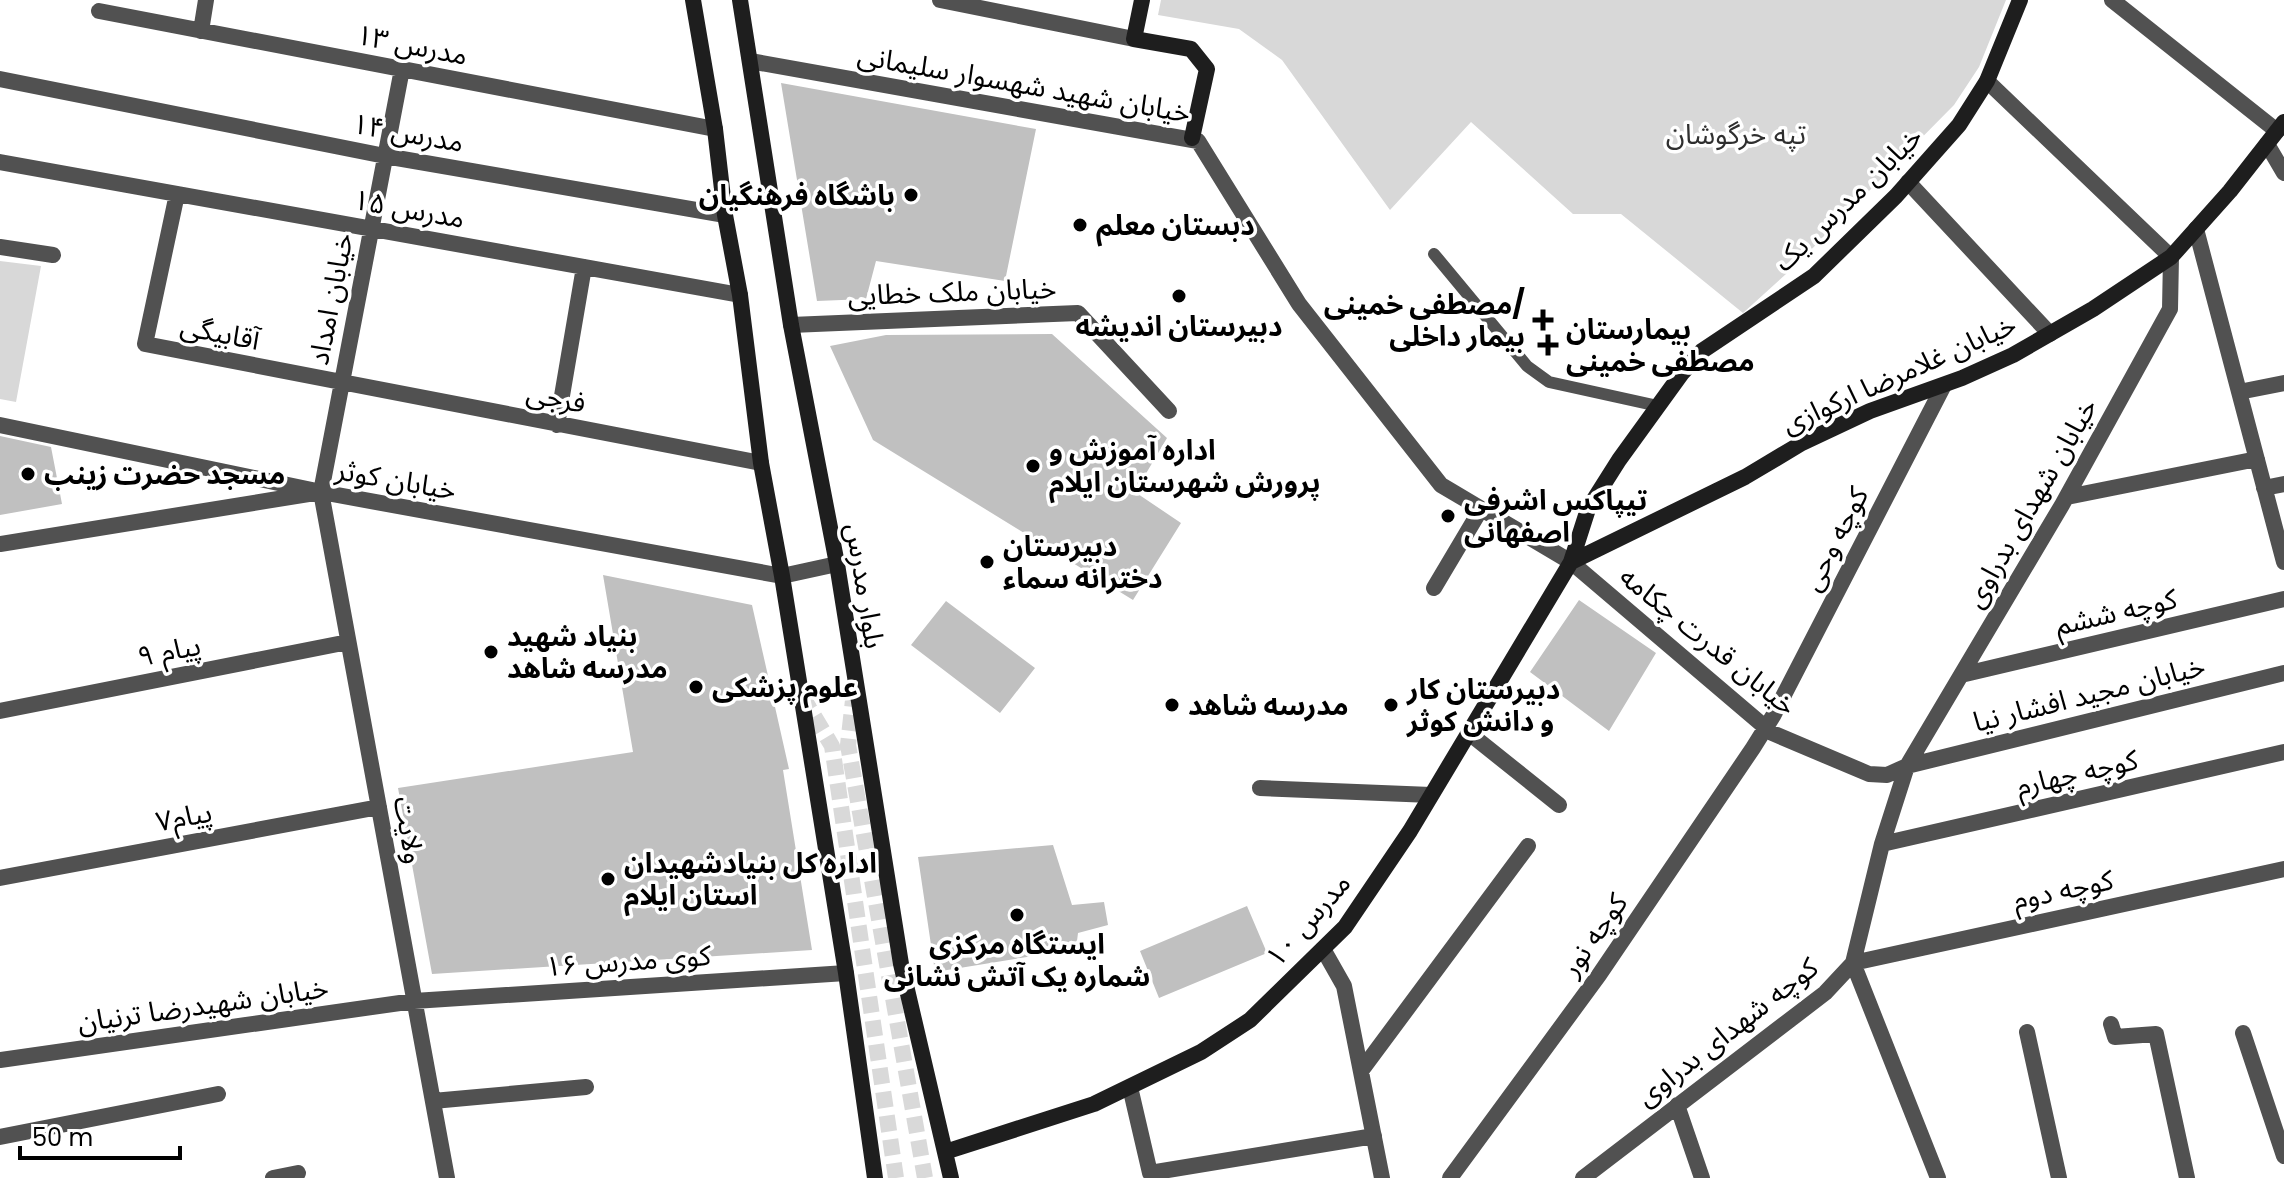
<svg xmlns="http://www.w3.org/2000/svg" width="2284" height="1178" viewBox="0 0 2284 1178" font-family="Poppins,'Noto Sans Arabic',sans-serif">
<rect width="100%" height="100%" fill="#fff"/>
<path fill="#d8d8d8" d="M1161,0H2006L1979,67L1954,105L1797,264L1743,313L1621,214H1573L1471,122L1390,210L1282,60L1239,29L1158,15Z
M0,261L41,266L16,402L0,399Z"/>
<path fill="#c0c0c0" d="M781,83L1036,129L1005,281L876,261L866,299L817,301Z
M1052,334L1167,438L1135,492L1181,523L1133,600L873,440L830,346L886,335Z
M0,436L51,447L62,504L0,515Z
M603,575L752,605L789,769L783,770L812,950L432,974L398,788L633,752Z
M1579,600L1656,653L1609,731L1530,672Z
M946,601L1035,668L1000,713L911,645Z
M1053,845L1072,905L1104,902L1108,925L1078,933L1076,949L935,972L918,857Z
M1247,906L1267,953L1159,998L1140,951Z"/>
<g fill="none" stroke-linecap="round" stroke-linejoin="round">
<path stroke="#d9d9d9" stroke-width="16" stroke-dasharray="16 8" stroke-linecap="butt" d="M854,691L848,745L925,1178
M802,696L832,746L896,1178"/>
<path stroke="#515151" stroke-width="12" d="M1434,254L1527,366L1549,382L1658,406"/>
<path stroke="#515151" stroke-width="16" d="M940,0L1134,39
M2112,0L2277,131
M99,11L715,129
M201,31L206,0
M750,61L1198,141L1299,304L1441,485L1571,562L1772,733L1869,774L1887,775L1907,766L2284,673
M402,69L321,492L447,1178
M0,79L385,156L725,215
M2267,144L2284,173
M0,162L740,295
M1908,182L2050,334
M177,194L145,344L761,463
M2196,229L2284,562
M0,247L53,255
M791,325L1078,313L1169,411
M2239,392L2284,383
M0,425L312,490
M557,425L584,267
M2264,488L2284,484
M2067,497L2257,459
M0,544L321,492L782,576L837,564
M1434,588L1481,509
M1961,675L2284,599
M0,711L348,642
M1469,733L1559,805
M1260,788L1431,795
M1882,844L2284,752
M0,878L379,807
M1323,949L1344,986L1382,1178
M2111,1024L2115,1037L2156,1034L2187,1178
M2027,1032L2059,1178
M2243,1033L2284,1156
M0,1060L414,1001L846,973
M1361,1071L1528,846
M1130,1087L1150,1173L1374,1136
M433,1101L586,1087
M1677,1105L1702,1178
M0,1137L218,1094
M273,1178L298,1173
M1450,1178L1599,975L1753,748L1773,716L1944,385
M1583,1178L1825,993L1853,963L1882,844L1907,766L2062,505L2170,309L2171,257L1987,81
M1938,1178L1853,963L2284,869"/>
<path stroke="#1e1e1e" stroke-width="16" d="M693,0L715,129L725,215L740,295L761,463L782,576L846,973L875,1178
M740,0L791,325L837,564L901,964L951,1178
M1142,0L1134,39L1191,49L1207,69L1192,138
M1571,562L1745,477L1802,443L1870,411L1962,378L2013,355L2093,309L2171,257L2230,191L2284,122
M945,1152L1094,1104L1201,1052L1250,1020L1345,927L1410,831L1571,562L1588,509L1619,460L1682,373L1702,351L1814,276L1896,196L1959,125L1987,81L2020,0"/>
</g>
<g fill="#000" stroke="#fff" stroke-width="3">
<circle cx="911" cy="195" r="8"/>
<circle cx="1080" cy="225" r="8"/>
<circle cx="1179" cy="296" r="8"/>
<path d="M1539 308h8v8h8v8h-8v8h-8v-8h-8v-8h8z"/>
<path d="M1544 333h8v8h8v8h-8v8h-8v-8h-8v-8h8z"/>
<circle cx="1033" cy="466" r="8"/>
<circle cx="28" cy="474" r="8"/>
<circle cx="1448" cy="516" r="8"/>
<circle cx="987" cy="562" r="8"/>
<circle cx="491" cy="652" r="8"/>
<circle cx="696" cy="687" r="8"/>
<circle cx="1172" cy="705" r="8"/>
<circle cx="1391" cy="705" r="8"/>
<circle cx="608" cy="879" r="8"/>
<circle cx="1017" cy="915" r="8"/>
</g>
<g text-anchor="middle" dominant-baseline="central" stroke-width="7" stroke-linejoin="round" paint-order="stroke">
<g font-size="28" fill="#000" stroke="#fff">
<text transform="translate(412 45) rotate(11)">مدرس ۱۳</text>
<text transform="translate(1024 84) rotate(10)">خیابان شهید شهسوار سلیمانی</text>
<text transform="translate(408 133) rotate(10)">مدرس ۱۴</text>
<text transform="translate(1848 199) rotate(-44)">خیابان مدرس یک</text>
<text transform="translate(409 209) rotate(10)">مدرس ۱۵</text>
<text transform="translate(952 292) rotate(-2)">خیابان ملک خطایی</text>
<text transform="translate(331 299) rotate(-79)">خیابان امداد</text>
<text transform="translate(220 333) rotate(11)">آقابیگی</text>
<text transform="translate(1899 374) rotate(-24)">خیابان غلامرضا ارکوازی</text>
<text transform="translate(556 398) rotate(11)">فرجی</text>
<text transform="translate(396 480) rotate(10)">خیابان کوثر</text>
<text transform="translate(2031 503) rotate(-60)">خیابان شهدای بدراوی</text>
<text transform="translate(1835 539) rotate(-63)">کوچه وحی</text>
<text transform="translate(865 586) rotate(81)">بلوار مدرس</text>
<text transform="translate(2116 612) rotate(-13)">کوچه ششم</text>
<text transform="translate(1708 641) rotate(39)">خیابان قدرت چکامه</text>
<text transform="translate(169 651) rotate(-11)">پیام ۹</text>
<text transform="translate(2089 694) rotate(-14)">خیابان مجید افشار نیا</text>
<text transform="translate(2077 773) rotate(-13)">کوچه چهارم</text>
<text transform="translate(184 817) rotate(-11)">پیام۷</text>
<text transform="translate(409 830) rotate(80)">ولایت</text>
<text transform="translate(2063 890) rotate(-12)">کوچه دوم</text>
<text transform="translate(1308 920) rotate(-49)">مدرس ۱۰</text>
<text transform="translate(1594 935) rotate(-55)">کوچه نور</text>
<text transform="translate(628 961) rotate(-4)">کوی مدرس ۱۶</text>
<text transform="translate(203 1005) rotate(-8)">خیابان شهیدرضا ترنیان</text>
<text transform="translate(1727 1032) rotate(-38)">کوچه شهدای بدراوی</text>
</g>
<g font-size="28" fill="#2f2f2f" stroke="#fff">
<text x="1736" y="134">تپه خرگوشان</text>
</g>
<g font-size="28" font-weight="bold" fill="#000" stroke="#fff" text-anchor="start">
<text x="895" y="195" text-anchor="end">باشگاه فرهنگیان</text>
<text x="1096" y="225">دبستان معلم</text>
<text x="1525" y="304" text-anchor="end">مصطفی خمینی/<tspan x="1525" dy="32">بیمار داخلی</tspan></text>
<text x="1179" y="326" text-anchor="middle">دبیرستان اندیشه</text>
<text x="1566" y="329">بیمارستان<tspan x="1566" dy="32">مصطفی خمینی</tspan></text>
<text x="1049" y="450">اداره آموزش و<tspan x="1049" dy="32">پرورش شهرستان ایلام</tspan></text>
<text x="44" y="474">مسجد حضرت زینب</text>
<text x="1464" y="500">تیپاکس اشرفی<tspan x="1464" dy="32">اصفهانی</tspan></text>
<text x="1003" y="546">دبیرستان<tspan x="1003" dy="32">دخترانه سماء</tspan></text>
<text x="507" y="636">بنیاد شهید<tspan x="507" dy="32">مدرسه شاهد</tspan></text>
<text x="712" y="687">علوم پزشکی</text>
<text x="1407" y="689">دبیرستان کار<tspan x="1407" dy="32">و دانش کوثر</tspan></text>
<text x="1188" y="705">مدرسه شاهد</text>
<text x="624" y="863">اداره کل بنیادشهیدان<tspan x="624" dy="32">استان ایلام</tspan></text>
<text x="1017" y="944" text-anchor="middle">ایستگاه مرکزی<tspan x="1017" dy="32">شماره یک آتش نشانی</tspan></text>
</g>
</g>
<path d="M20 1146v12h160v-12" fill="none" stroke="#000000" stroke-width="4"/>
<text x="32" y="1146" font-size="24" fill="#000000" stroke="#ffffff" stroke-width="6" paint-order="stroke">50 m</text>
</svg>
